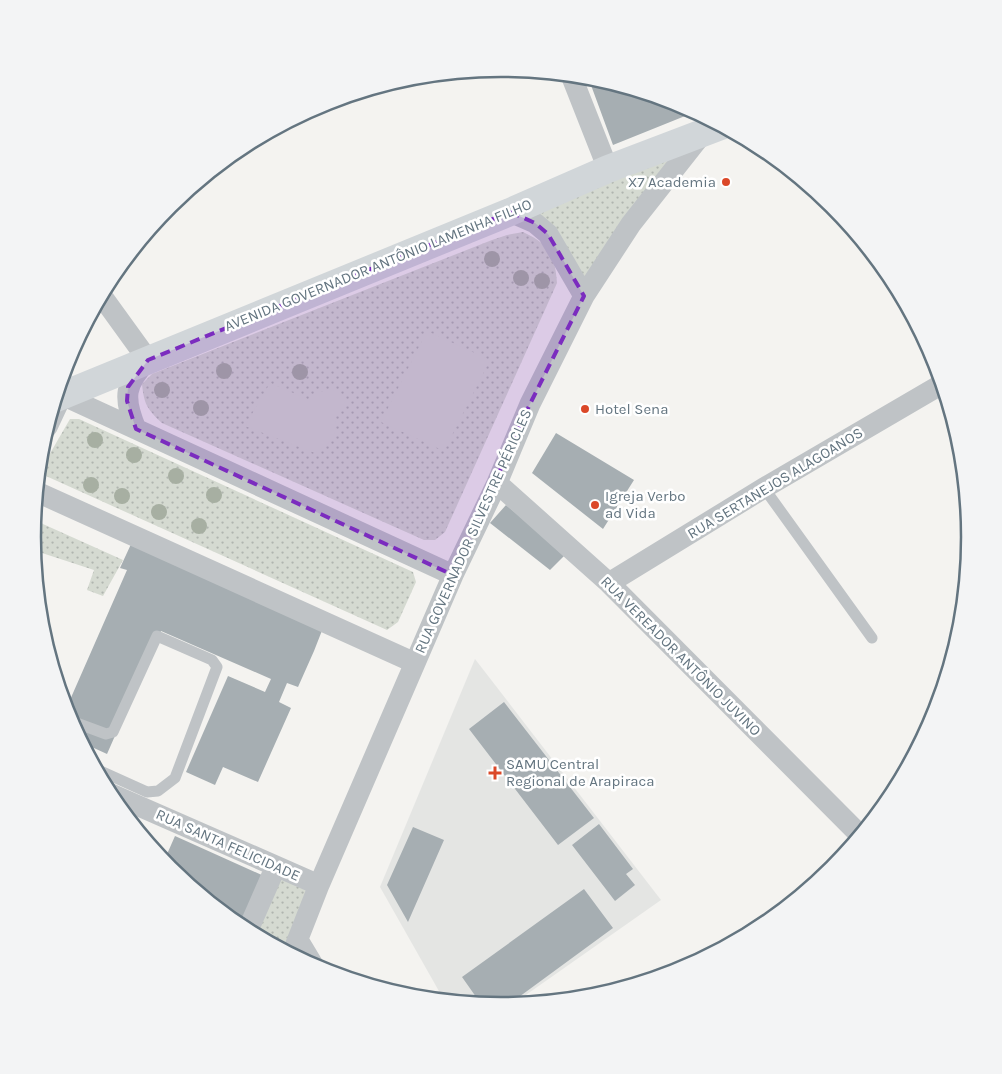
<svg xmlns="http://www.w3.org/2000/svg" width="1002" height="1074" viewBox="0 0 1002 1074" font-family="Karla,sans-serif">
<defs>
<pattern id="grass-dots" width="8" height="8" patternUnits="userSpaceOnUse" patternTransform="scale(1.25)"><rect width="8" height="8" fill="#d5dad1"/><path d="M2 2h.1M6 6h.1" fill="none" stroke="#b0b5af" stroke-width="1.8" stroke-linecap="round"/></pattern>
</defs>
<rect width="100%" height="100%" fill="#f4f3f0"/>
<path fill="#e4e5e3" d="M475,659L661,900L513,1004L501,1005L444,1000L380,887Z"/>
<path fill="url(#grass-dots)" d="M702,134L584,296L548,234L510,212Z
M523,232C549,244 555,255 557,283L445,532L435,540H424L162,423C147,409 144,404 142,384L152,374L492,240L507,235Z
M70,419H79L413,572L416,582L398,622L387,630L46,476L41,469Z
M34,520L123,560L103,596L87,590L94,570L42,553L35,562L33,537Z
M276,866L319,885L292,954L248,930Z"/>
<path fill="#d5dad1" d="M427,331L490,360L444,451L381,422Z
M270,383L312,401L315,395L327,389L336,391L345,399L344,409L335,416C338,436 332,443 315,453L245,426Z"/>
<path fill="#a6aeb2" d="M588,77L681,104L695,112L613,145Z
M556,433L634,480L603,529L532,473Z
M506,505L566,554L550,570L490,523Z
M132,542L323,628L314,651L298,687L287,683L279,702L291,708L258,782L223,767L215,785L186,772L228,676L265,692L271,679L161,631L107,754L83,743L68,716L66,709L127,570L120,568Z
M504,702L594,818L558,845L469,729Z
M599,824L633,869L626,874L635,885L615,901L572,845Z
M413,827L444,840L408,922L387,885Z
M175,836L264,876L240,926L170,868L164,861Z
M584,889L613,928L508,1005L481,1004L462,977Z"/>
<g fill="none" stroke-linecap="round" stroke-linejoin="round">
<path stroke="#bfc3c6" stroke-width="11" d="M764,488L872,638
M71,721L106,734L113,732L157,636L212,660L217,667L175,778L158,791L147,792L96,769"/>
<path stroke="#bfc3c6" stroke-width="21" d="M571,75L608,169
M510,212L535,223L548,234L584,296
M101,295L148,360C124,384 123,398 136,429
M47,427L62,395L453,575
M497,483L609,583L860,835
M37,492L415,663
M609,583L764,488L942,384
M109,793L319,885
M248,930L276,866
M298,940L313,965
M292,954L319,885L415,663L453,575L497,483L530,404L584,296L631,224L702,134"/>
<path stroke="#d1d6d9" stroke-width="28" d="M56,398L510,212L608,169L721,126"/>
</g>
<g fill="#a7afa2">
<circle cx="492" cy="259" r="8"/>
<circle cx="521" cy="278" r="8"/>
<circle cx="542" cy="281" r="8"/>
<circle cx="224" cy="371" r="8"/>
<circle cx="300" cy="372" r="8"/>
<circle cx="162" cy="390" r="8"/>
<circle cx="201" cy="408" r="8"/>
<circle cx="95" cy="440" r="8"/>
<circle cx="134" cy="455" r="8"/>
<circle cx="176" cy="476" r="8"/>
<circle cx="91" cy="485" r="8"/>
<circle cx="214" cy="495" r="8"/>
<circle cx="122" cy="496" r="8"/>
<circle cx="159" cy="512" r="8"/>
<circle cx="199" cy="526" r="8"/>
</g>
<path fill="#7b2cbf" fill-opacity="0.2" stroke="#7b2cbf" stroke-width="4" stroke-dasharray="10 6" stroke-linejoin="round" d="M510,212L535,223L548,234L584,296L530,404L453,575L136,429L127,401L128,387L148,360Z"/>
<g fill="#db4828" stroke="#fff" stroke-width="2">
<circle cx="726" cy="182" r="5"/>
<circle cx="585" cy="409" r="5"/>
<circle cx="595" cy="505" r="5"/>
<path d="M492.5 765.5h5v5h5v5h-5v5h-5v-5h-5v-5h5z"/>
</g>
<g text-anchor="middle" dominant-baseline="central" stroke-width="5" stroke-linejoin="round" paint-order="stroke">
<g font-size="15" fill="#647580" stroke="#fff" text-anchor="start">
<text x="716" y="182" text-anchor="end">X7 Academia</text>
<text x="595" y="409">Hotel Sena</text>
<text x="605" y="496">Igreja Verbo<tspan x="605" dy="17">ad Vida</tspan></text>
<text x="506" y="764">SAMU Central<tspan x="506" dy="17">Regional de Arapiraca</tspan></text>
</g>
<g font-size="15" fill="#647580" stroke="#fff">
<text transform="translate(378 265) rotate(-22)">AVENIDA GOVERNADOR ANTÔNIO LAMENHA FILHO</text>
<text transform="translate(775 483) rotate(-31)">RUA SERTANEJOS ALAGOANOS</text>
<text transform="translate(473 531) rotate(-66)">RUA GOVERNADOR SILVESTRE PÉRICLES</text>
<text transform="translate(681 656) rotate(45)">RUA VEREADOR ANTÔNIO JUVINO</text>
<text transform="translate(228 845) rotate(24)">RUA SANTA FELICIDADE</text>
</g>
</g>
<path d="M0 0H1002V1074H0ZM41 537a460 460 0 1 1 920 0a460 460 0 1 1-920 0Z" fill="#f3f4f5" fill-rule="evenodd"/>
<path fill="none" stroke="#647580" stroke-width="2.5" d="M41 537a460 460 0 1 1 920 0a460 460 0 1 1-920 0Z"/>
</svg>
